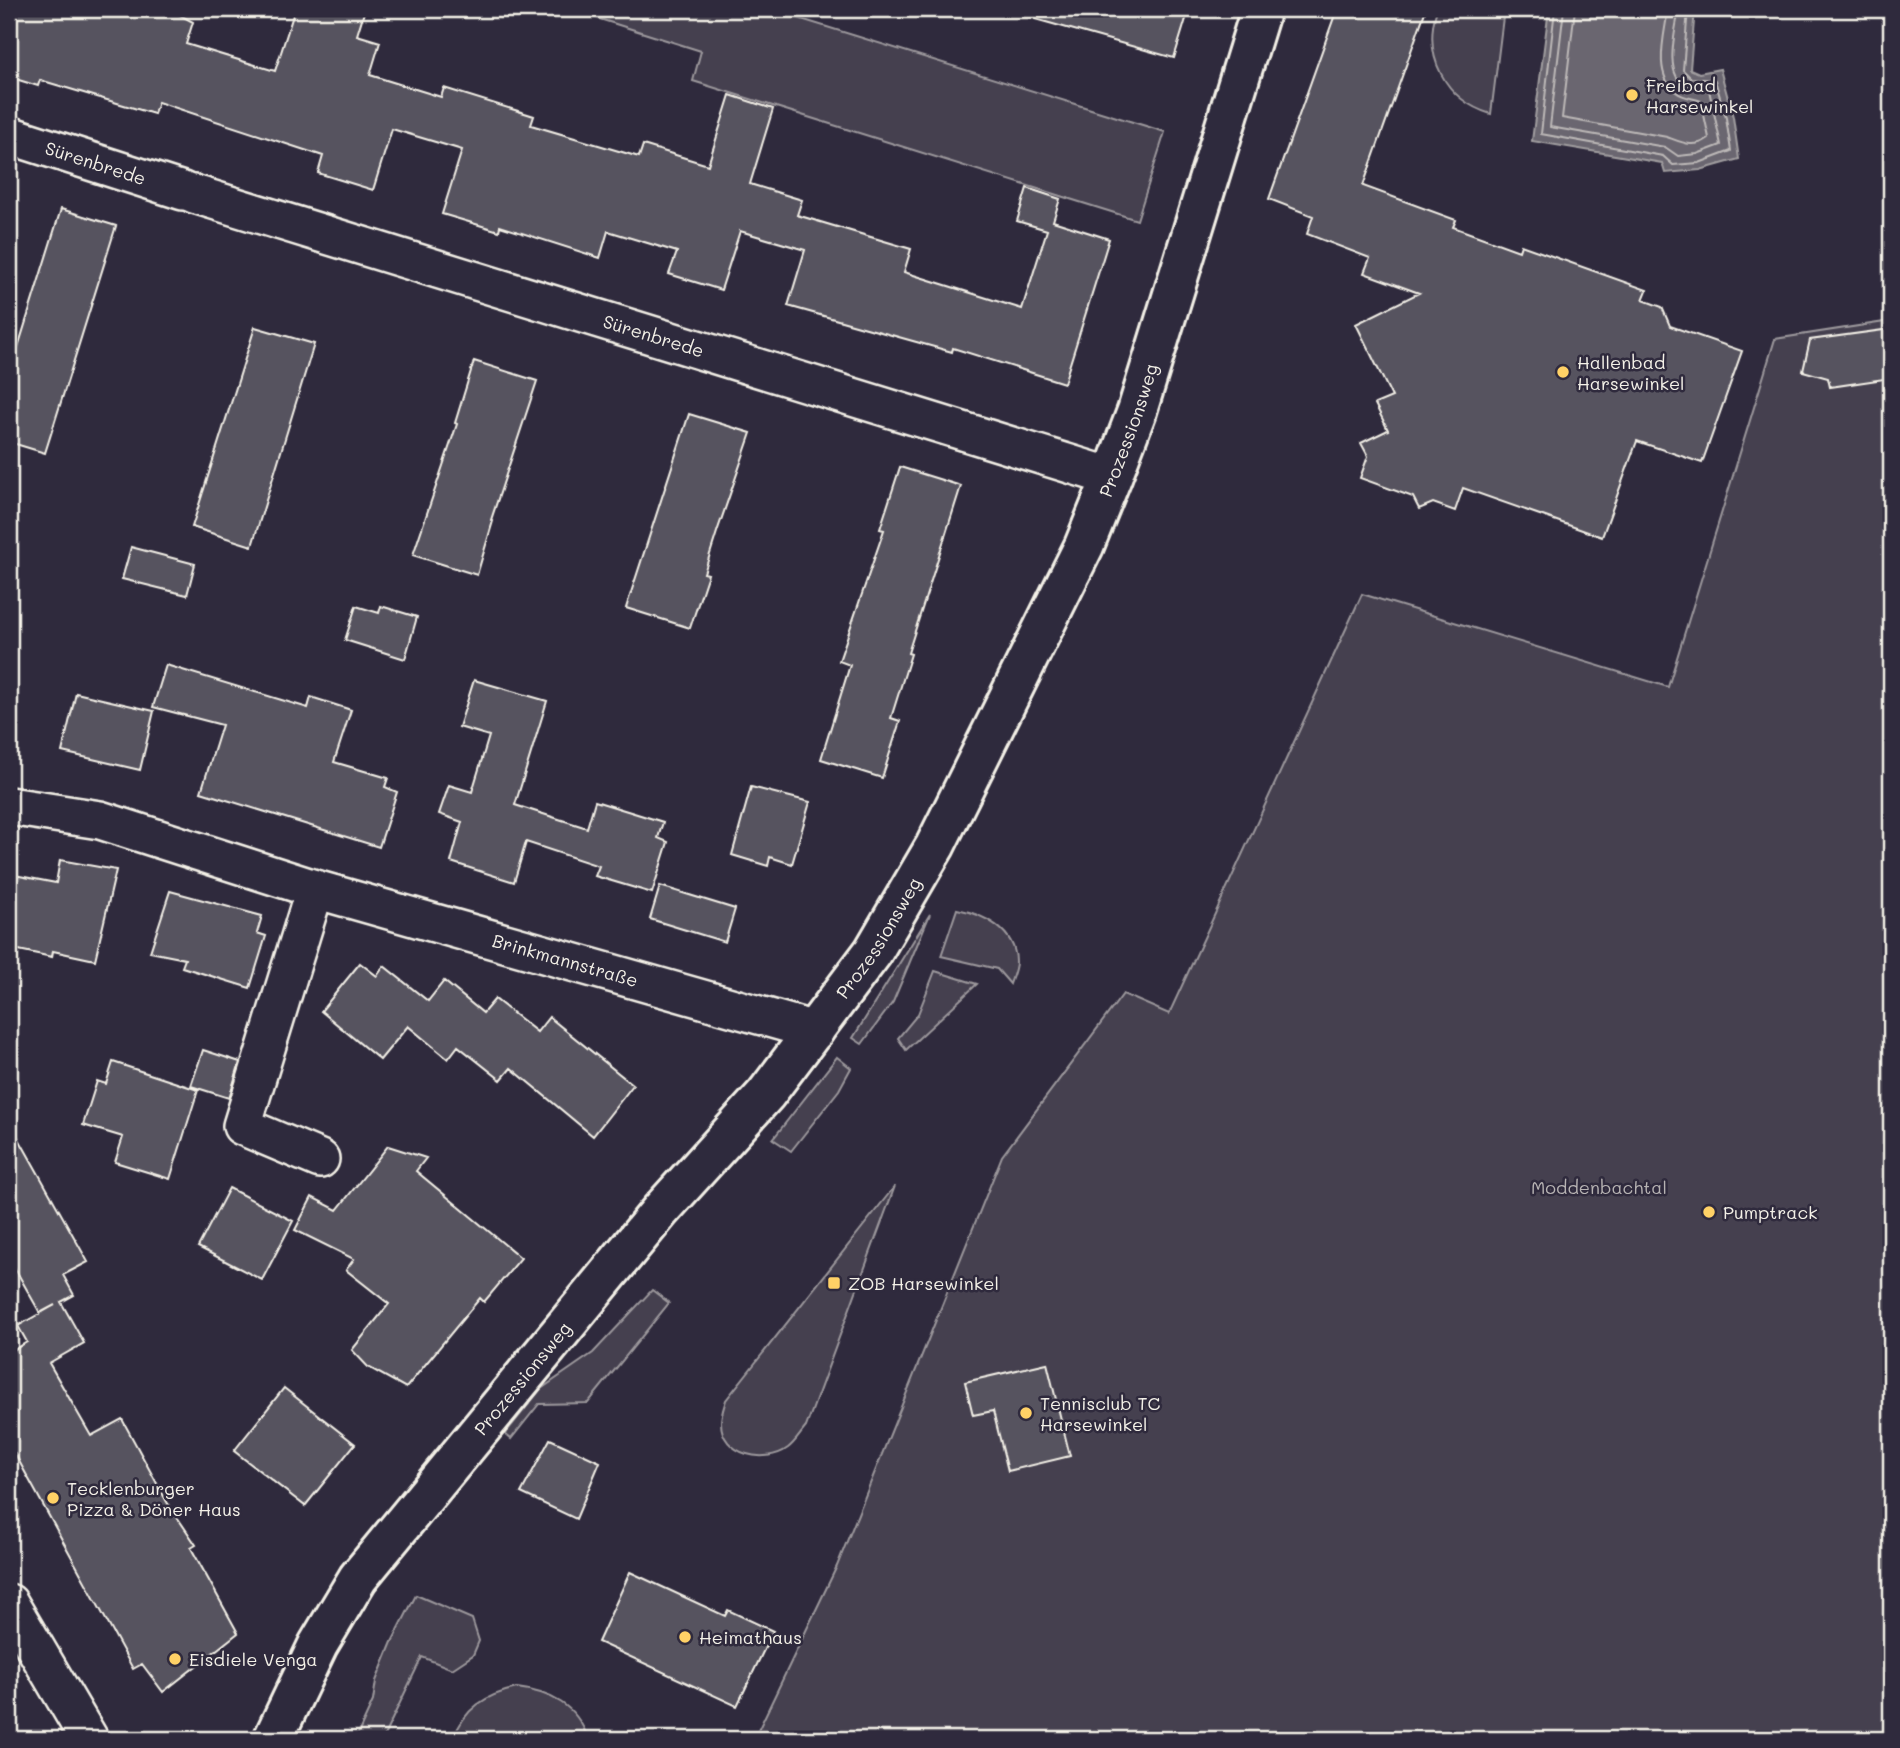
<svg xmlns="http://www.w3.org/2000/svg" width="1900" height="1748" viewBox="0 0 1900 1748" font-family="Mali,sans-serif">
<rect width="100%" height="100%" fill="#2f2a3d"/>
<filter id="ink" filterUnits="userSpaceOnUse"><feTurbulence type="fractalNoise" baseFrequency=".0143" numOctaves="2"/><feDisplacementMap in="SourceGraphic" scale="14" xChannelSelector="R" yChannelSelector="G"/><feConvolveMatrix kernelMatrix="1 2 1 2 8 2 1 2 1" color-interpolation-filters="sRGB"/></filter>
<g filter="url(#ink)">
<path fill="#454050" stroke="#9c989c" stroke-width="2" d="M568,9H769L1165,132L1137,220L693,81L701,51Z
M1437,9H1504L1491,114C1445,100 1422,56 1437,9Z
M1747,9H1804V10L1761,16Z
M1891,321V1739H754L837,1566L1002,1156L1123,994L1169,1014L1362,594L1668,687L1775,339Z
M957,909C983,914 1016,930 1016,962C1016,969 1012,978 1010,984L997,969L941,956Z
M930,914L893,1002L862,1044L853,1038Z
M935,971L977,984L906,1050L898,1038L918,1014Z
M837,1057L851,1068L839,1090L791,1151L773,1139Z
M895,1186L806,1427C800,1434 795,1443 788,1448C765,1465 721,1455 721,1422C721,1415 724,1407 726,1400Z
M652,1290L669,1303L588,1403L539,1404L511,1439L505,1434L541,1389L593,1353Z
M416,1595L472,1619L479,1641L473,1655L452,1669L422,1657L383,1738L365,1739L357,1736L373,1701L376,1681L392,1642Z
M517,1688C550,1692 577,1705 588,1739H453C465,1708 485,1695 517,1688Z"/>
<path fill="#6a6670" stroke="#a19ea0" stroke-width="2" d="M1549,9H1695L1690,69L1699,73L1720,69L1733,117L1739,159L1700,170L1665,173L1662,163L1532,141Z"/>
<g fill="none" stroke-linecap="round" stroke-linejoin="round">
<path stroke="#bdb9b8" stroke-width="2" d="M1555,9L1541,134L1663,156L1673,165L1699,163L1731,151L1726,118L1715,80L1691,78L1683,70L1688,9
M1564,9L1550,127L1665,147L1678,156L1697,154L1721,145L1709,90C1702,88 1694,89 1687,86C1662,76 1676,29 1679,9
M1575,9L1562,118L1667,137C1683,143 1694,149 1709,138L1701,101C1694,98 1684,98 1676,92C1652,74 1665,34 1668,9"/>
</g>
<path fill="#56525f" stroke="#f4f1e8" stroke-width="2" d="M9,9H169L193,22L186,44L275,71L295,9H365L357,35L380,42L370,75L441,97L444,88L534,116L531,125L639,157L643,145L708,165L730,95L773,109L750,184L802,200L797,215L911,249L904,272L1022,309L1047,230L1017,221L1027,188L1060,199L1053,221L1109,239L1064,383L953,348L952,352L788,306L805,250L740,231L721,290L669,274L677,252L608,231L600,258L500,226L499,231L442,214L462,150L392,129L373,190L318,173L323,156L158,102L154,114L40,80L38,86L9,77Z
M1036,9H1189L1174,58L1035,19Z
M1337,9H1426L1363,186L1456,220L1453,227L1519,251L1521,245L1647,290L1643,300L1662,307L1670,326L1742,351L1702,463L1637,441L1602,537L1463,488L1455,511L1433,503L1419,509L1413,497L1360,478L1368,456L1361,443L1388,430L1375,404L1392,397L1356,324L1419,293L1364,273L1370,258L1307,234L1313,216L1269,199Z
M61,209L116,226L45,453L9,442V376Z
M255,327L314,344L252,546L192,527Z
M1891,329V378L1830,387L1828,378L1803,371L1810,340Z
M474,361L537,381L491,520L493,521L477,575L413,555L457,424L455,423Z
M689,414L751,433L717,532L704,573L708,574L690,628L626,608Z
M900,467L961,486L908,653L911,654L891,718L900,721L882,778L821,759L850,665L839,661L884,530L880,529Z
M131,547L195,564L187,595L122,579Z
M356,606L379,613L381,606L417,617L405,659L345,640Z
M166,665L308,708L311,697L351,710L334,762L388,778L385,787L397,792L379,847L201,792L222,725L153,707Z
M474,680L547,701L515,805L587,828L595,801L663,822L658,838L668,842L652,893L595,876L599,866L526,842L514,882L451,862L462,822L439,814L449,785L472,792L489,736L459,727Z
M76,693L154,711L140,770L62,752Z
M751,787L810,802L792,864L770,857L768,866L732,855Z
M60,860L116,870L95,960L53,951L52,957L9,948V874L56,883Z
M660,886L735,909L725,942L650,919Z
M170,891L262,916L257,933L266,936L250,988L182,967L185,959L150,952Z
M360,963L377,976L384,966L428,1001L444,981L483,1013L495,999L537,1032L549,1017L633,1085L593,1136L511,1068L501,1080L458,1046L448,1059L408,1026L380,1060L321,1011Z
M203,1050L240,1062L229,1098L191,1086Z
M113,1062L198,1090L170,1179L115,1162L123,1137L83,1125L97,1081L106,1084Z
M9,1121L88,1262L63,1275L74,1295L61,1302L84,1343L49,1363L91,1436L122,1419L167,1502L196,1545L191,1548L238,1633L163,1692L142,1664L133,1669L9,1443V1353L27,1342L18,1326L55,1305L40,1313L9,1258Z
M388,1146L426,1158L416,1171L521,1258L484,1302L480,1298L406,1388L368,1367L352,1350L389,1304L346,1270L354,1259L295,1230L312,1197L337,1210Z
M229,1188L293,1221L262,1280L198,1247Z
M1047,1363L1070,1456L1008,1471L993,1411L973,1415L965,1382Z
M284,1388L355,1444L305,1506L234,1451Z
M550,1439L600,1462L576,1519L521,1493Z
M630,1572L725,1616L728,1610L773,1631L737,1706L598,1642Z"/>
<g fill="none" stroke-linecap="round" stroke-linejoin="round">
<g stroke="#f4f1e8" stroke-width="42">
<g id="minor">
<path id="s1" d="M9,135L183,191"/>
<path id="s2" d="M194,194L1112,477"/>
<path id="s3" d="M9,806L100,820L315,889L815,1031"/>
<path d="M315,889L242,1126L320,1159"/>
<path d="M9,1603L89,1739"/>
</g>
</g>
<g stroke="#f4f1e8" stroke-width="44">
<g id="tertiary">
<path id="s4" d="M273,1739L318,1645L358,1578L660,1211L766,1094L873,952L935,846L1084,546L1112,477L1137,411L1261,9"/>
</g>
</g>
<use href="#minor" stroke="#2f2a3d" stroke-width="37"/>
<use href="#tertiary" stroke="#2f2a3d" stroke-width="38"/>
</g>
</g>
<g fill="#ffd166" stroke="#2f2a3d" stroke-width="2.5">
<circle cx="1632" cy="95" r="7"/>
<circle cx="1563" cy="372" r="7"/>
<circle cx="1709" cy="1212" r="7"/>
<rect x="827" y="1276" width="14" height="14" rx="3.5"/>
<circle cx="1026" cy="1413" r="7"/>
<circle cx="53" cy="1498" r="7"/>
<circle cx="685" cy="1637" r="7"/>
<circle cx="175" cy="1659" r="7"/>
</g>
<g text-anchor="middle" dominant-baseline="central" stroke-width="5" stroke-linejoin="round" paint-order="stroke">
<g font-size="18" fill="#f4f1e8" stroke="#2f2a3d" text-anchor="start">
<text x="1646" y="85">Freibad<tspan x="1646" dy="21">Harsewinkel</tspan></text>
<text x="1577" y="362">Hallenbad<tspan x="1577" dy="21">Harsewinkel</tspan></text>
<text x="1723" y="1212">Pumptrack</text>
<text x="848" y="1283">ZOB Harsewinkel</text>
<text x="1040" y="1403">Tennisclub TC<tspan x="1040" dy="21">Harsewinkel</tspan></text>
<text x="67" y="1488">Tecklenburger<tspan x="67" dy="21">Pizza &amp; Döner Haus</tspan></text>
<text x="699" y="1637">Heimathaus</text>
<text x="189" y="1659">Eisdiele Venga</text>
</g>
<g font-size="18" fill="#f4f1e8" stroke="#2f2a3d">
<text stroke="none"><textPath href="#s1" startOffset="91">Sürenbrede</textPath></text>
<text stroke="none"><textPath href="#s2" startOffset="481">Sürenbrede</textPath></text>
<text stroke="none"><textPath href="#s4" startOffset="1575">Prozessionsweg</textPath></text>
<text stroke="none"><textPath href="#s4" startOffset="1008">Prozessionsweg</textPath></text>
<text stroke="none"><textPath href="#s3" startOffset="578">Brinkmannstraße</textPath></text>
<text stroke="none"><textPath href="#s4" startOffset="441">Prozessionsweg</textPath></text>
</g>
<g font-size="18" fill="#b7b3b3" stroke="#2f2a3d">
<text x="1599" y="1187">Moddenbachtal</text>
</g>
</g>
<rect width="1900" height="1748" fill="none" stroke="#2f2a3d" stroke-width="35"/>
<rect x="18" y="18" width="1865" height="1713" fill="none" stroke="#f4f1e8" stroke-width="2.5" filter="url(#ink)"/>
</svg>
